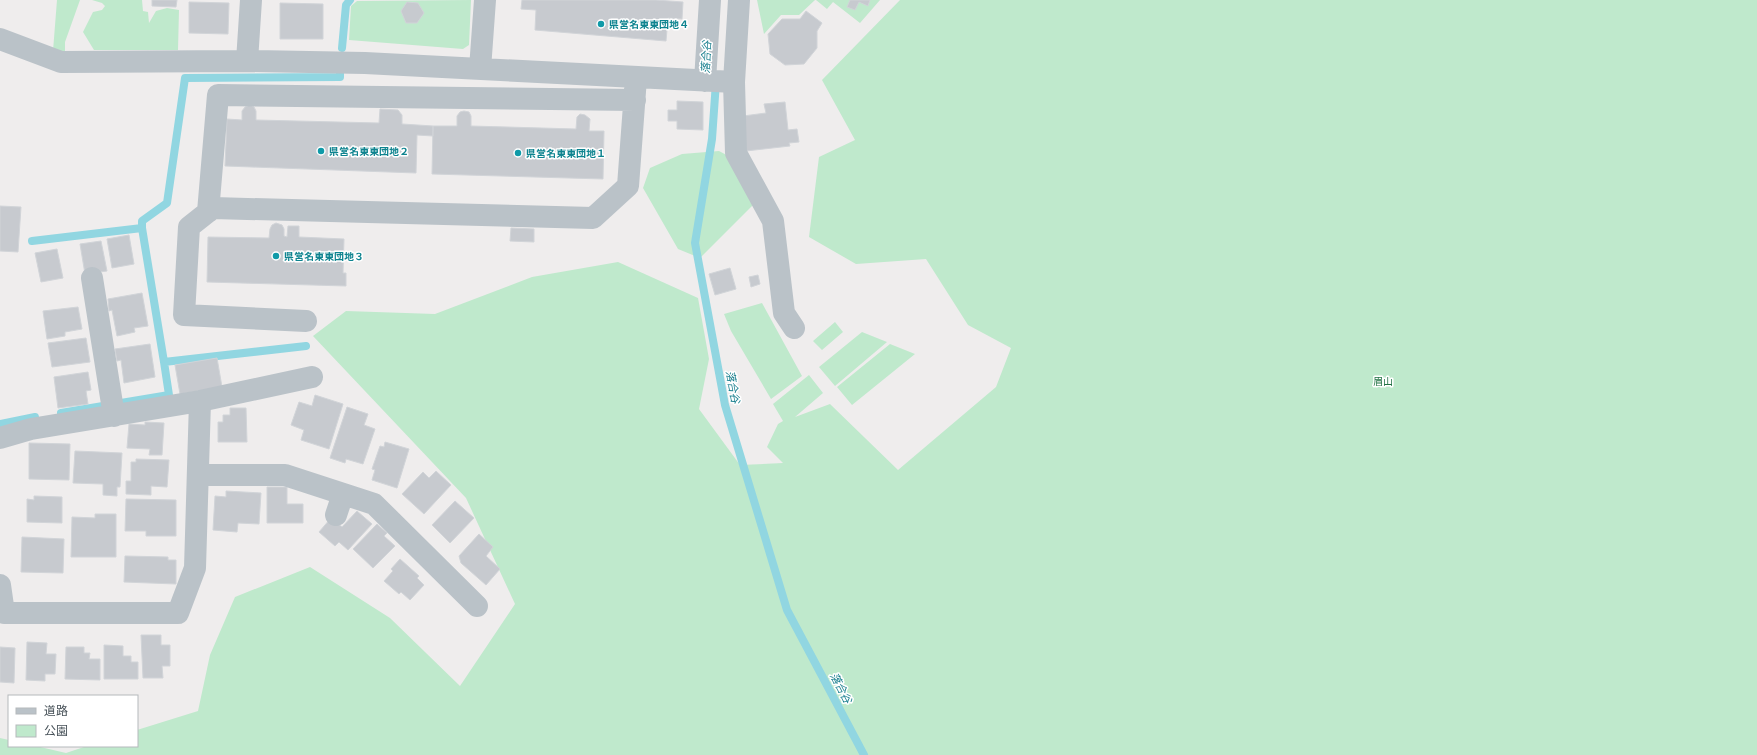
<svg xmlns="http://www.w3.org/2000/svg" width="1757" height="755" viewBox="0 0 1757 755" font-family="'DM Sans','Noto Sans JP',sans-serif">
<rect width="100%" height="100%" fill="#efeded"/>
<path fill="#bfe9cc" d="M57,0H80L65,42V52L53,51Z
M92,0H142L143,11L148,12L149,23L156,11L167,8L179,10L178,50H94L83,32L93,12L102,10L105,6L102,3Z
M471,0L469,45L463,49L349,40L351,6L357,1Z
M757,0H815L799,15H781L764,34Z
M816,0H880L860,23L833,2L827,9Z
M900,0H1757V755H0V738L9,740V746H36L66,753L87,746H137V730L198,711L210,655L235,597L310,567L390,618L460,686L515,604L466,498L313,336L346,311L435,314L532,277L618,262L698,298L709,359L699,409L740,465L783,463L767,447L778,424L783,421L773,404L809,375L823,393L795,417L830,404L898,470L996,387L1011,348L968,325L926,259L856,264L809,237L819,157L855,140L822,80Z
M719,151L734,159L754,204L700,258L678,249L643,188L650,168L682,154Z
M762,303L802,376L771,399L731,331L724,314Z
M835,322L843,332L822,350L813,341Z
M862,332L887,342L835,386L819,367Z
M890,344L915,354L852,405L837,387Z"/>
<g fill="none" stroke-linecap="round" stroke-linejoin="round">
<path stroke="#91d6e1" stroke-width="8" d="M342,48L346,5L350,0
M716,82L712,139L695,243L725,405L787,610L864,755
M142,228V221L167,203L185,78L340,77V72
M32,241L142,228L164,362
M61,413L169,395L164,362L306,346
M0,424L35,417"/>
</g>
<path fill="#c7cacf" stroke="#d1d4d8" d="M152,0H177L176,7L152,6Z
M522,0H656L683,2L682,19L668,18L666,41L535,30L536,10L521,9Z
M850,0H870L868,6L859,2L855,10L847,7Z
M189,2L229,3L228,34L189,33Z
M407,2L418,3L424,13L417,23H406L401,11Z
M280,3L323,4V39H280Z
M806,11L822,23L817,31V48L804,64L785,65L770,54L768,34L782,19H800Z
M677,101L703,102V130L677,129V121H668V110H677Z
M785,102L788,130L797,129L799,142L789,143L790,146L746,151L743,116L766,113L764,104Z
M250,105L254,107L256,111V120L379,123L380,109L398,110L402,115V124L433,126V136L417,135L416,173L225,166L227,119L242,120V111L245,107Z
M464,111L469,112L471,116V126L576,129L577,117L580,114L585,115L590,119L589,131H604L603,179L432,174L433,126H457V116L460,112Z
M0,206L21,207L18,252L0,251Z
M276,223L282,225L284,229V236L287,237L288,226H299V237L344,239L343,273H346V286L207,282L208,237L269,238L270,229L272,225Z
M511,228L534,229V242L510,241Z
M129,235L134,264L112,268L107,239Z
M101,241L107,271L85,274L80,244Z
M57,249L63,278L41,282L35,253Z
M730,268L736,289L715,295L709,274Z
M758,275L760,284L751,287L749,277Z
M142,293L148,326L134,328L135,332L117,336L112,310L109,311L108,299Z
M78,307L82,329L65,332V336L47,339L43,311Z
M86,338L90,362L52,367L48,343Z
M150,344L155,377L124,383L121,360L117,361L115,349Z
M217,358L222,387L180,394L175,365Z
M88,372L91,390L86,391L88,404L58,408L54,377Z
M315,395L343,404L329,449L301,440L304,430L291,425L299,402L312,406Z
M347,407L368,414L364,425L375,429L363,464L346,459L345,463L330,458Z
M230,408H246L247,442H218V422H223V415H230Z
M145,422L164,423L162,455H149L150,449L127,448L129,424L145,425Z
M385,442L409,449L397,488L372,480L375,470L372,469L380,446L384,447Z
M29,443L70,444L69,480L29,479Z
M75,451L122,453L120,487H117V496L103,495V484L73,483Z
M136,459L169,460L167,487L151,486V495L126,494V481H131V462H136Z
M436,471L451,485L424,514L402,494L423,472L429,478Z
M267,487H287V504H303V523H267Z
M226,491L261,493L259,524L238,523L237,532L213,530L215,496L226,497Z
M34,496L62,497V523L27,522V499L34,500Z
M126,499L176,500V536H146V531H125Z
M455,501L474,518L450,543L432,525Z
M357,511L372,524L348,550L339,542L335,546L319,532L331,518L342,527Z
M95,514H116V557H71L72,517L95,518Z
M377,524L387,533L384,536L395,546L373,568L353,549Z
M479,534L493,547L486,556L500,569L486,585L461,563L459,556Z
M22,537L64,539L63,573L21,572Z
M125,556L168,557V560H176V584L124,582Z
M400,559L419,576L417,578L424,585L410,600L401,592L399,594L384,581L393,571L391,569Z
M141,635H161V645H170V666H162L163,678H143Z
M27,642L47,643L46,654H56L55,674H45V681L26,680Z
M104,645L123,646V656H131V662H138V679H104Z
M0,647L15,648L14,683L0,682Z
M66,647H84V653H90L89,659H100V680L65,679Z"/>
<g fill="none" stroke-linecap="round" stroke-linejoin="round">
<path stroke="#bac2c8" stroke-width="22" d="M739,0L734,82L736,153L773,221L784,313L794,328
M0,39L61,62L247,61L365,63L734,82
M247,61L251,0
M480,69L485,0
M705,81L710,0
M208,212L218,95L635,100
M92,278L114,416
M306,321L184,315L189,227L213,208L593,218L628,186L636,78
M0,438L31,429L200,401L312,377
M198,475H285L374,504L477,606
M336,515L343,494
M0,585L4,613H178L195,568L200,401"/>
</g>
<g fill="#0f9aa8" stroke="#fff" stroke-width="1.5">
<circle cx="601" cy="24" r="4"/>
<circle cx="321" cy="151" r="4"/>
<circle cx="518" cy="153" r="4"/>
<circle cx="276" cy="256" r="4"/>
</g>
<g text-anchor="middle" dominant-baseline="central" stroke-width="3" stroke-linejoin="round" paint-order="stroke">
<g font-size="10" font-weight="bold" fill="#0d838f" stroke="#fff" text-anchor="start">
<text x="609" y="24">県営名東東団地４</text>
<text x="329" y="151">県営名東東団地２</text>
<text x="526" y="153">県営名東東団地１</text>
<text x="284" y="256">県営名東東団地３</text>
</g>
<g font-size="10" fill="#217143" stroke="#fff">
<text x="1383" y="381">眉山</text>
</g>
<g font-size="11" font-style="italic" fill="#1b808f" stroke="#fff">
<text transform="translate(706 57) rotate(-87)">落合谷</text>
<text transform="translate(733 387) rotate(79)">落合谷</text>
<text transform="translate(841 688) rotate(62)">落合谷</text>
</g>
</g>
<rect x="8" y="695" width="130" height="52" fill="#ffffff" stroke="#b5b9bc"/>
<rect x="16" y="708" width="20" height="6" fill="#bac2c8" stroke="#b5b9bc"/>
<text x="44" y="715" font-size="12" fill="#475158">道路</text>
<rect x="16" y="725" width="20" height="12" fill="#bfe9cc" stroke="#b5b9bc"/>
<text x="44" y="735" font-size="12" fill="#475158">公園</text>
</svg>
